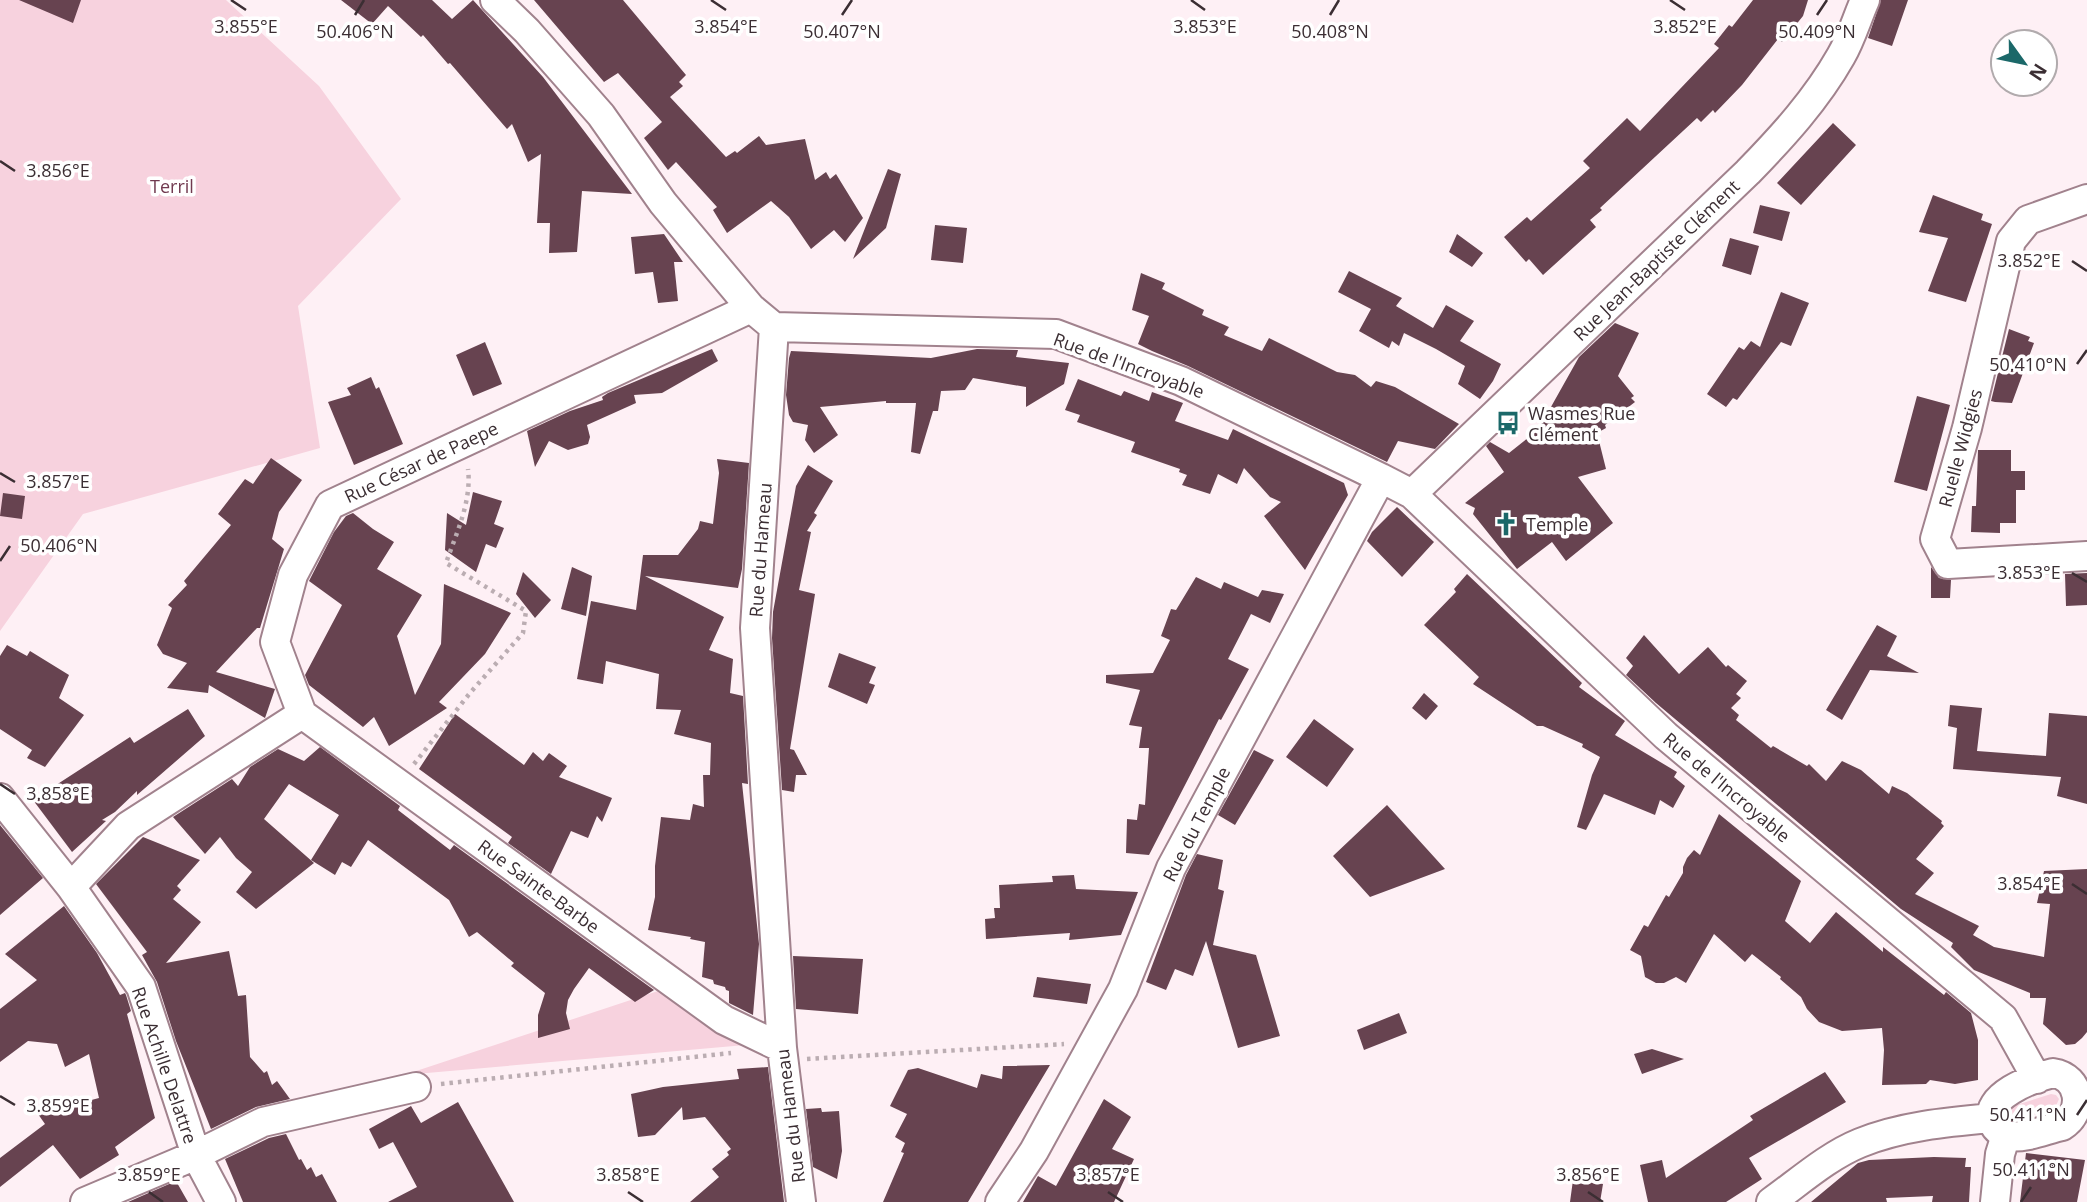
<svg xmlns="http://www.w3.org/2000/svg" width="2087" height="1202" viewBox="0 0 2087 1202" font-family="'Open Sans',sans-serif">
<rect width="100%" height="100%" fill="#fef0f5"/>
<path fill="#f7d2de" d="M0,0H226L319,86L401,199L298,306L320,448L83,514L0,631Z
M664,989L757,1044L404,1075Z
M2051,1094L2056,1095L2059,1099L2055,1108L2013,1122L2006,1116L2010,1107Z"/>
<path fill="#674350" d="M19,0H81L73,23Z
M341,0H432L452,19L473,0L543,77L632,194L582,191L577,252L549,253L550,223H537L541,154L528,162L512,124L507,129L450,63L448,64L423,35L421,37L388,6L372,24Z
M534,0H623L686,75L679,82L683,86L670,97L726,157L735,151L737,153L759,136L766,145L805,139L815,180L826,172L830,179L836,174L863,218L845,242L834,230L811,249L789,217L771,201L727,233L713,210L717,207L676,162L668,170L644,138L662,122L618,73L604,82Z
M1753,0H1808L1803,16L1782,42L1778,39L1742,85L1715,113L1713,110L1701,122L1697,118L1600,208L1602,210L1590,220L1596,227L1543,275L1529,259L1526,262L1504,237L1527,217L1531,221L1590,168L1583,161L1627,118L1640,131L1719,48L1714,44L1729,25L1732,27Z
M1881,0H1908L1892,46L1868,38Z
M1833,123L1856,145L1801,205L1777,183Z
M888,169L901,174L886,228L853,259Z
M1933,195L1983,214L1981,220L1992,224L1966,302L1928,291L1948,238L1919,232Z
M1760,205L1790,212L1782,241L1753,233Z
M935,225L967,228L963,263L931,260Z
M664,234L683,262H674L678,301L658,303L653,272L635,274L631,237Z
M1457,234L1483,253L1472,267L1449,252Z
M1730,238L1759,246L1751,275L1722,266Z
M1349,271L1402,298L1396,306L1433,328L1446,305L1474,321L1460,341L1501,364L1493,381L1480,399L1458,384L1465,366L1436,349L1404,333L1399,346L1392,341L1389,348L1359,331L1371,309L1338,292Z
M1141,273L1165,283L1162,289L1204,310L1202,315L1229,327L1224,335L1262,351L1269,338L1337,372L1355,375L1371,387L1376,381L1395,387L1459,424L1435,449L1398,441L1387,462L1188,366L1152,351L1138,344L1149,316L1132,310Z
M1781,292L1809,303L1791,346L1781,342L1737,400L1733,398L1726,407L1707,394L1739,347L1744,350L1751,341L1760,347Z
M1615,323L1639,333L1618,376L1634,396L1631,398L1635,402L1605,425L1606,428L1597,433L1606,469L1578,477L1613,523L1566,561L1552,542L1517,569L1473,514L1475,508L1465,503L1504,472L1486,446L1490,442L1509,453L1538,430L1579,357Z
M2009,329L2030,337L2028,341L2034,343L2012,403L1995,402L1991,401Z
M485,342L502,384L473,396L456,355Z
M712,349L718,361L662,393L634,395L636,403L587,425L590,437L588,444L568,450L549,441L535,467L527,431L570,411L603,400L602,397L608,393Z
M977,349L1018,350L1016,357L1069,363L1064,384L1026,407V387L973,378L965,390L941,391L938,411H933L920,454L911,452L916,403H886V401L820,407L838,435L814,453L805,440L808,425L793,422L789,415L786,395L789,358L791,351L931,358Z
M371,377L376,389L379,387L403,444L354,465L328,402L351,395L347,388Z
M1078,379L1121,396L1124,391L1149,401L1152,392L1183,403L1175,421L1228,440L1233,429L1344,483L1348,495L1305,570L1264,516L1281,502L1270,497L1244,468L1237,484L1218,474L1210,494L1182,485L1187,475L1179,472L1180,469L1131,452L1135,442L1077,422L1080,415L1065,410Z
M1917,396L1950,405L1927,491L1894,482Z
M1978,450H2011V471H2025V490H2016V523H2000V533L1971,532L1972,506H1976Z
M271,458L302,480L279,512L272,539L284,549L260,628H257L216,672L275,689L265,718L209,685L208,693L167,688L187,663L163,654L157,645L172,608L168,605L187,585L184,581L231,525L218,514L245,479L253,484Z
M717,459L749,463L742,569L738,588L645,576L724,617L709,650L733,659L730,693L743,696L748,784L742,783L759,944L753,1015L729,1003V991L726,990L725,987L714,984L713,980L702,977L705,942L690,939L691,937L648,930L655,897V866L661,817L690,820L693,804L704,807L703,775H710L711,743L674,734L681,710L656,709L659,674L606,661L603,684L577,679L591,601L636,610L643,555H678L698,529L700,521L713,524L719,473Z
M808,465L833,481L814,513L817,515L807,531L811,532L799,590L815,594L790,749L794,750L807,775H796L794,792L782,790L772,638L773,612L796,486Z
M473,492L502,501L494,524L504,528L496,548L486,544L476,572L445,550L447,513L466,525Z
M3,493L25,496L22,519L0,516Z
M1397,507L1434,542L1402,577L1367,541L1372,532Z
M353,513L373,529L394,542L377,569L422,595L397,636L415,695L441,644L444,584L511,613L485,654L439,702L447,708L389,746L374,717L363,727L309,685L305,675L342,605L309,581L334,532L346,516Z
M572,567L592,576L586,616L561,609Z
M1931,567L1939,578L1951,580L1950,598H1931Z
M523,572L551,600L535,618L516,594Z
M2087,573V605L2066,606L2065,574Z
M1467,574L1582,683L1579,687L1625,721L1615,735L1677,772L1674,777L1685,786L1673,808L1660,800L1655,815L1604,794L1586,830L1577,827L1592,775L1600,757L1582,747L1583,744L1543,726H1537L1473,684L1479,677L1424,625L1456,592L1454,589Z
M1196,577L1221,589L1224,582L1258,597L1262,590L1284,594L1270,623L1251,614L1228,659L1249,669L1221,720L1219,719L1149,855L1126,853L1127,819L1137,820L1139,804L1145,805L1149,748H1139L1142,727L1129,725L1140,690L1106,683V675L1153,673L1170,640L1161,636L1171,609L1176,610Z
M1877,625L1897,636L1887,656L1919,673L1870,670L1842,720L1826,710Z
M1644,635L1679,674L1708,647L1726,667L1728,665L1747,681L1736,694L1741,698L1731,708L1739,715L1736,720L1771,748L1773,746L1807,766L1809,764L1826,781L1842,761L1861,770L1889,794L1892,786L1907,793L1942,821L1941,823L1944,826L1916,859L1934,873L1915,894L1979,926L1973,935L1994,947L2044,957L2050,904L2037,903L2044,871L2087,869V1032L2082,1038L2075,1044L2066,1045L2043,1024L2046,998H2030V993L1974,970L1951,947L1953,943L1901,909L1656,703L1626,675L1633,666L1626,658Z
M7,645L27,656L30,651L69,675L59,698L84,715L45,767L27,758L32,750L0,729V656Z
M839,653L876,667L869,683L875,685L867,704L828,687Z
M1424,693L1438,706L1426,720L1412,708Z
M1950,705L1982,708L1977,751L2046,756L2049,713L2087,716V804L2057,796L2061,777L1953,769L1957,728L1948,726Z
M188,709L205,736L137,795V791L115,812L102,820L106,821L72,852L33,800L130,737L134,743Z
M455,714L524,765L533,752L543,761L549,753L567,766L559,777L612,798L602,822L597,816L588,838L571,831L551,874L508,843L512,837L419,769Z
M1314,719L1354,749L1327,787L1286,757Z
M320,747L400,806L398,810L450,850L454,845L654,990L635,1002L589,968L574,989L568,1000L566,1013L570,1029L538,1038V1015L545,993L511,966L514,963L477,932L469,937L449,900L368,840L351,867L342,862L335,875L311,860L339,815L289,784L264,819L314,863L256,909L236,892L252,872L236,858L220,837L205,854L173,817L232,779L238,786L250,767L278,749L304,761Z
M1254,750L1274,760L1235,825L1218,815Z
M1387,805L1445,869L1370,897L1333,856Z
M1719,814L1801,881L1785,921L1810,943L1836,912L1883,952V947L1944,995L1946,992L1971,1013L1978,1040V1080L1955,1084L1930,1080L1926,1084L1882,1085L1884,1050L1882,1028L1842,1031L1819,1022L1807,1009L1801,997L1780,979L1781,977L1752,954L1745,962L1714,934L1686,983L1676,977L1664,983H1656L1645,977L1641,956L1630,950L1644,925L1648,927L1666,895L1669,897L1683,873V867L1687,858L1694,850L1700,855Z
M0,825L43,878L0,915Z
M143,837L200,860L177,886L181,890L173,899L201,922L166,963L229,951L238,996L246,995L250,1057L264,1073L267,1071L272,1085L277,1081L290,1099L256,1107L211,1129L176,1041L157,982L142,955L147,952L96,884Z
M1197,854L1223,860L1218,889L1224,891L1213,945L1256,955L1280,1036L1238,1048L1206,941L1193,976L1175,969L1166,990L1146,982L1186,875Z
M1074,875L1076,889L1138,892L1121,935L1069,940L1070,933L986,939L985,919L995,918L994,908H1000L999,885L1053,882L1052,876Z
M64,906L97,953L120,995L125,993L126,995L131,1011L127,1014L155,1118L115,1147L119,1155L80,1179L53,1145L0,1187V1158L45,1124L38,1114L99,1098L89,1054L65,1067L57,1044L28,1041L0,1062V1009L37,980L5,954Z
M793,956L863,959L858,1014L796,1009Z
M1037,977L1091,984L1087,1004L1033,997Z
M1399,1013L1407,1033L1364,1050L1357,1030Z
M1652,1049L1684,1059L1642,1074L1634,1054Z
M1050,1065L968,1202H883L904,1153L901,1152L905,1143L895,1137L907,1114L890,1106L908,1070L918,1068L977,1088L981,1074L1002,1079L1003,1066Z
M768,1067L784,1202H690L719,1177L712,1169L729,1155L727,1152L731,1149L705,1117L683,1120L682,1107L655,1135L638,1137L631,1094L663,1087L739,1079L737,1069Z
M1825,1072L1846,1102L1749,1158L1762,1179L1726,1202H1648L1640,1165L1662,1160L1666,1178L1753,1120L1750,1116Z
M1104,1099L1131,1117L1112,1149L1134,1159L1114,1202H1023L1038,1176L1056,1186Z
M458,1102L514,1202H388L417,1187L393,1142L379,1149L369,1129L411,1106L421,1123Z
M821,1108L822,1112L839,1111L842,1151L837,1179L813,1167L806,1109Z
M286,1134L299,1160L301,1159L307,1170L311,1167L316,1177L322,1174L337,1202H243L225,1159L269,1138Z
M2026,1153L2085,1160L2077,1202H2020Z
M1934,1157L1966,1158L1965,1167H1971L1969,1202H1932L1933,1196L1886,1198L1887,1202H1811L1858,1163L1869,1160Z
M1573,1180L1603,1184L1600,1202H1570Z
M176,1181L188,1202H128Z"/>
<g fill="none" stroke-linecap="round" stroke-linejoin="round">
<g stroke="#a1828d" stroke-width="32">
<path id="minor" d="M495,0L527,31L601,115L663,203L751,308L774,327L755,628L782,1048L801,1202
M2087,199L2028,220L2011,241L1967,428L1935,539L1948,564L2087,556
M774,327L1056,334L1181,381L1381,478
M1412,494L1748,172C1783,136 1816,100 1841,56C1851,39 1857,18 1865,0
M302,714L724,1020L782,1048
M0,798L71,887L141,987L196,1155L221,1202
M71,887L128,826L302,714L275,642L293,575L330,505L751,308
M2053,1073C2081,1077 2085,1112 2062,1126C2047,1129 2025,1139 2009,1136C2002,1134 1996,1129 1993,1123C1982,1096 2033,1078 2053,1073Z
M85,1202L196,1155L263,1122L416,1087
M1000,1202L1034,1151L1123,989L1171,868L1381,478L1412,494L1666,736L2003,1018L2037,1079
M1771,1202C1799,1182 1828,1156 1860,1143C1902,1126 1948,1122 1992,1118
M1995,1202L2000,1154L2006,1135"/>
</g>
<path stroke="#bbadb2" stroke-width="4.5" stroke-dasharray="3.5 5" stroke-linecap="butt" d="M414,764L470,693L523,633L526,611L446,563C456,534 472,501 468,469
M807,1059L1064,1044
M441,1084L731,1053"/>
<use href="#minor" stroke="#fff" stroke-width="28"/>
</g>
<path fill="none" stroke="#3b2e33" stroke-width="2.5" d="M231,0L246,10M711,0L726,10M1191,0L1205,10M1670,0L1685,10M355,15L364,0M842,15L852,0M1330,15L1339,0M1817,15L1827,0M0,161L15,171M2072,261L2087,271M2077,364L2087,350M0,473L15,482M0,561L10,546M2072,573L2087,582M0,784L15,794M2072,884L2087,894M0,1096L15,1105M2077,1115L2087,1100M149,1192L163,1202M628,1192L643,1202M1108,1192L1123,1202M1588,1192L1603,1202M2021,1202L2031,1187"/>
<defs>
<g id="bus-bare" transform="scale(1.89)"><path d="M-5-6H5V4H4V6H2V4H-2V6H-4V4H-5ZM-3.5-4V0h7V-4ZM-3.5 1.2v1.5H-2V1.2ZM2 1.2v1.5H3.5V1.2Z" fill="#1b6869" stroke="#fff" stroke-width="2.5" paint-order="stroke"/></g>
<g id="church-bare" transform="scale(1.89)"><path d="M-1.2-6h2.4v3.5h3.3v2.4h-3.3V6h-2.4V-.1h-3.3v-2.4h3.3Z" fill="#1b6869" stroke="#fff" stroke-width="2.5" paint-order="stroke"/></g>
</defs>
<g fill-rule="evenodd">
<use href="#bus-bare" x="1508" y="423"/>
<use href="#church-bare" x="1506" y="524"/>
</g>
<g text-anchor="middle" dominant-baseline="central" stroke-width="7" stroke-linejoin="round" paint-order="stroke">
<g font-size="18" fill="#713a50" stroke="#fff">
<text x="172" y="186">Terril</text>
</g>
<g font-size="18" fill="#3b2e33" stroke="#fff">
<text transform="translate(1656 260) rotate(-44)">Rue Jean-Baptiste Clément</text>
<text transform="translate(1129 365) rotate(20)">Rue de l'Incroyable</text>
<text transform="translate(1960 448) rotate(-75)">Ruelle Widgies</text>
<text transform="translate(421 462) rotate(-25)">Rue César de Paepe</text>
<text transform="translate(760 550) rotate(-86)">Rue du Hameau</text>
<text transform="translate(1727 787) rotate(40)">Rue de l'Incroyable</text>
<text transform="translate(1196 824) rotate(-63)">Rue du Temple</text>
<text transform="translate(539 886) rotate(36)">Rue Sainte-Barbe</text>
<text transform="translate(165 1065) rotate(71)">Rue Achille Delattre</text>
<text transform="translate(790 1116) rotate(-97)">Rue du Hameau</text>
</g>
<g font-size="18" fill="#3b2e33" stroke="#fff" text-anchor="start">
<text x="1528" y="413">Wasmes Rue<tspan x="1528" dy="21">Clément</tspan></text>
<text x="1526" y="524">Temple</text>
</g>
</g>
<g font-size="18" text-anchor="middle" fill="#3b2e33" stroke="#fff" stroke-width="7" stroke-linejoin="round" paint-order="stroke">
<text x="246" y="33">3.855°E</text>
<text x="1205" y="33">3.853°E</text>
<text x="1685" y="33">3.852°E</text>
<text x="726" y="33">3.854°E</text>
<text x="842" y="38">50.407°N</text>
<text x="1330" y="38">50.408°N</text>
<text x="1817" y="38">50.409°N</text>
<text x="355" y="38">50.406°N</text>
<text x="58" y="177">3.856°E</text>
<text x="2029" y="267">3.852°E</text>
<text x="2028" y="371">50.410°N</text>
<text x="58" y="488">3.857°E</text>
<text x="59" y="552">50.406°N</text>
<text x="2029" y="579">3.853°E</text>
<text x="58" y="800">3.858°E</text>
<text x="2029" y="890">3.854°E</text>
<text x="58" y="1112">3.859°E</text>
<text x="2028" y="1121">50.411°N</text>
<text x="2031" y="1176">50.411°N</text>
<text x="149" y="1181">3.859°E</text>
<text x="628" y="1181">3.858°E</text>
<text x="1108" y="1181">3.857°E</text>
<text x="1588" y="1181">3.856°E</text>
</g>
<g transform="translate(2024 63) rotate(123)"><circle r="33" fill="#ffffff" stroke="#b1abad" stroke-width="2"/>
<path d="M0-5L12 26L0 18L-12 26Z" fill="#1b6869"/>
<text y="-10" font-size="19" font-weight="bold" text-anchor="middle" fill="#3b2e33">N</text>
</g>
</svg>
